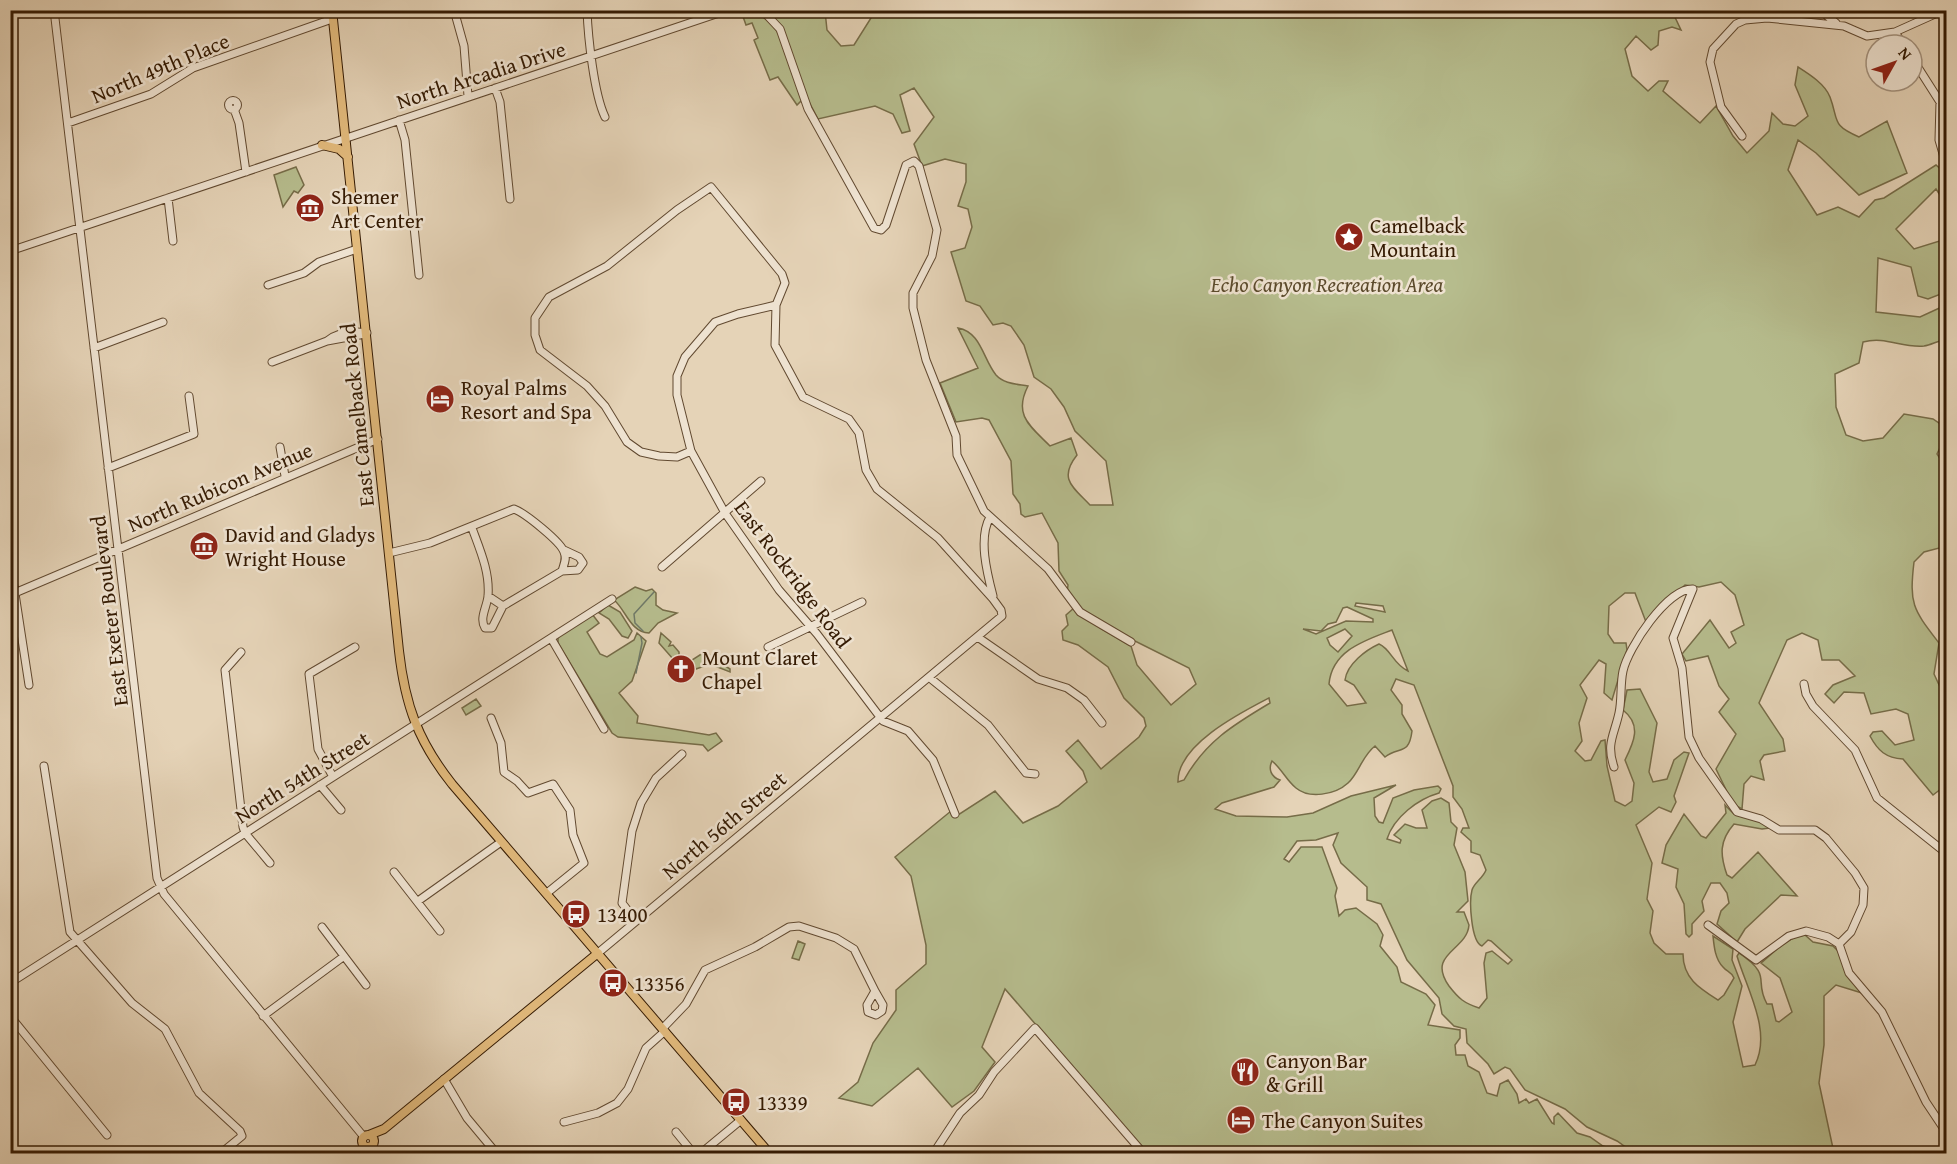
<svg xmlns="http://www.w3.org/2000/svg" width="1957" height="1164" viewBox="0 0 1957 1164" font-family="'Gentium Book Plus',serif">
<rect width="100%" height="100%" fill="#e5d3b7"/>
<filter id="stains"><feTurbulence type="fractalNoise" baseFrequency=".00333" numOctaves="4"/><feColorMatrix values="0 0 0 0 .2 0 0 0 0 .09 0 0 0 0 .02 0 0 0 .5 -.17"/></filter>
<radialGradient id="worn" r=".72"><stop offset=".6" stop-color="#630" stop-opacity="0"/><stop offset="1" stop-color="#630" stop-opacity=".3"/></radialGradient>
<path fill="#b6bc8d" stroke="#766c48" stroke-width="1.5" fill-rule="evenodd" d="M876,10L1672,11L1681,30L1672,27L1659,31L1658,45L1651,50L1636,36L1625,49L1632,76L1648,91L1659,81H1668L1663,91L1700,123L1716,106L1733,136L1747,153L1769,131L1772,113L1783,124L1795,126L1808,116L1795,85L1798,67C1809,74 1825,84 1830,97C1839,121 1831,125 1859,137L1887,121L1907,173L1859,195L1816,153L1798,140L1788,170L1817,215L1838,207L1859,217L1875,200L1884,198L1936,165L1946,174V204L1936,189L1896,229L1914,249L1946,239V292L1928,299L1918,296L1911,267L1878,258L1876,312L1920,317L1946,305V340C1938,340 1932,345 1924,346C1901,348 1886,336 1863,342L1859,363L1835,374L1836,407L1846,435L1863,441L1883,438L1904,414L1933,419L1946,428V435L1937,454L1946,468V557L1939,548L1924,552L1914,562C1909,605 1913,609 1939,643L1934,674L1946,700V785L1933,795L1903,759C1886,758 1878,751 1870,736L1873,732L1882,731L1895,745L1914,740L1908,714L1896,709L1871,714L1864,693L1844,692L1834,703L1825,694L1833,685L1855,676L1839,660H1822L1818,640L1802,633L1787,640L1759,703L1783,739L1785,751L1764,755L1760,761L1764,780L1751,776L1744,784L1742,809L1733,804L1716,769L1736,734L1719,712L1729,699L1719,686L1708,656L1686,661L1682,654L1710,620L1729,648L1736,643L1731,632L1744,625L1735,595L1721,582L1699,587L1685,585L1646,622L1635,593H1625L1609,606L1608,634L1614,643H1626L1627,650L1612,700L1604,693L1606,664L1599,660L1580,685L1587,698L1579,723L1582,741L1575,751L1585,761L1591,760L1601,741L1605,740L1607,766L1615,801L1625,806L1632,801L1634,783L1625,760C1634,742 1642,725 1623,710L1627,690L1640,689L1657,723L1649,772L1653,782L1667,779L1674,760L1684,752L1689,753L1674,796L1676,802L1671,812L1659,807L1636,825L1652,863L1647,899L1653,911L1650,933L1654,943L1666,954H1683C1683,978 1699,988 1718,1000L1724,995L1734,978C1731,971 1727,972 1723,967C1715,959 1714,946 1713,936L1733,949L1732,960L1742,986L1733,1022L1743,1067L1755,1065C1772,1031 1747,990 1737,956L1739,953C1774,977 1753,979 1767,1004H1772L1776,1021L1779,1022L1792,1012L1780,978L1761,963C1775,952 1786,937 1805,935L1813,942L1833,946L1839,952L1848,976L1862,993L1836,985L1824,996V1045L1819,1083L1834,1153H1634L1617,1141L1587,1127L1565,1109L1525,1090L1510,1069L1505,1067L1494,1074L1488,1064L1467,1043L1466,1029L1454,1026L1442,1014L1439,998L1407,960L1381,904L1367,900V887L1341,863L1333,845L1338,833L1316,840L1297,841L1284,859L1289,862L1301,847H1322L1337,888L1335,896L1339,916L1345,910L1356,908L1377,924L1383,935L1380,946L1397,967L1401,982L1426,994L1435,1005L1428,1025L1460,1030V1038L1455,1045L1456,1055H1465L1468,1066L1479,1072L1487,1093L1497,1096L1500,1084L1508,1080L1517,1094L1519,1103L1526,1099L1529,1103L1537,1099L1552,1123L1554,1124V1117L1558,1113L1577,1133L1590,1137L1603,1146L1628,1153H1147L1005,989L982,1047L995,1062L974,1091L952,1107L918,1068L872,1106L839,1098L858,1082L873,1043L896,1010V990L926,964V945L911,876L895,857L951,811L955,817L995,791L1023,823L1058,806L1087,782L1083,771L1066,751L1078,740L1101,769L1139,737L1146,726L1144,718L1124,698L1108,667L1078,645L1063,640L1062,631L1068,625L1066,615L1074,608L1100,628L1131,646L1137,665L1171,705L1196,684L1189,668L1115,631L1085,613L1067,593L1068,585L1059,571L1058,543L1042,513L1025,517L1021,514L1020,504L1013,494L1011,461L989,420L982,418L956,422L940,383L978,368L958,328C981,332 983,359 996,375C1004,384 1017,384 1028,386C1013,415 1030,426 1050,446L1071,438L1077,455C1058,479 1073,487 1090,505H1113L1106,461L1075,431L1064,407L1051,389L1034,377L1024,345L1011,326L1003,323L993,325L980,306L966,301L951,252L965,248L972,227L968,209L958,206L966,182V164L945,159L922,166L914,144L934,117L914,88L900,95L910,131L902,133L893,114L875,106L818,119L807,98L784,33L766,11H825L827,30L841,46L854,45ZM1356,603L1383,606L1385,612L1355,606ZM1347,607L1373,619V622L1346,621L1316,634L1303,629L1321,631L1328,624L1336,622L1343,608ZM1345,629L1352,636L1338,652L1330,645L1327,638ZM1392,630L1408,671C1393,664 1391,649 1379,644C1366,650 1347,664 1345,680L1354,685L1366,703L1347,706L1329,684C1332,650 1366,640 1392,630ZM1396,679L1414,685L1453,786V797L1462,809L1469,828H1463L1461,832L1471,841V852L1480,855L1486,870C1483,878 1474,883 1472,890C1469,901 1471,942 1482,946L1488,940L1491,941L1512,960L1508,964L1492,951L1486,953L1484,963L1487,998L1479,1008C1464,1003 1459,999 1449,986C1426,953 1467,951 1469,925L1464,912H1457L1468,901L1465,872L1454,845L1457,828L1451,822L1449,803L1441,798L1432,801L1422,810L1427,828H1416L1405,824L1394,835L1401,840L1400,843L1387,839C1394,817 1418,799 1439,793L1441,789L1438,786L1414,790L1393,798L1383,823L1379,822L1375,816L1374,798L1396,785L1351,796L1313,813L1287,817L1236,816L1215,809L1222,803L1274,787L1280,780C1271,777 1268,769 1272,761C1281,768 1287,781 1296,788C1309,799 1335,795 1348,783C1359,773 1362,756 1375,746L1385,757C1399,746 1409,756 1412,731L1402,714V705L1391,690ZM1269,698L1270,703C1233,725 1205,742 1184,780L1178,782C1177,745 1240,713 1269,698Z
M741,11C784,10 791,68 802,100L797,105L778,77L770,80L754,40L758,38L752,23L746,25Z
M296,167L304,185L298,193L294,191L283,207L274,175Z
M635,587L646,591L652,589L656,593V605L663,610L677,613L658,623L649,633C630,632 626,610 614,600Z
M608,605L620,612L632,631L628,638L622,636L609,619L599,613Z
M592,614L599,623L587,632L600,654L607,657L634,640L637,633L646,641L632,681L619,693L638,716L637,723L709,735L716,733L722,741L708,751L703,745L618,737L612,733L558,643V637Z
M661,633L671,642L669,646L673,645L679,652V657L673,659L659,643Z
M706,651L712,658L716,655L719,662L730,669V672L710,664L696,669L692,660Z
M476,699L481,706L466,715L462,708Z
M1725,805L1734,814L1759,820L1770,828L1762,829L1734,824C1719,841 1720,855 1727,875L1732,878L1758,852L1797,896L1781,895L1745,929L1737,942L1717,924L1721,911L1729,903L1727,893L1720,883H1711L1702,901L1704,911L1692,924V934L1689,937L1686,934L1684,904L1676,887L1678,869L1662,863L1666,845L1684,814L1701,836L1706,838L1726,813Z
M798,941L805,944L799,960L792,958Z"/>
<g fill="none" stroke-linecap="round" stroke-linejoin="round">
<path stroke="#6f7968" stroke-width="1.5" d="M643,631L635,623L634,614L654,592
M636,673L642,643L641,637"/>
<g stroke="#614930" stroke-width="9">
<path id="minor" d="M54,10L157,878L164,894L364,1137
M454,10L464,46L468,96
M587,10C588,37 594,94 605,117
M762,10L780,29L808,109L874,228L881,230L886,225L906,165L914,161L919,166L937,230L932,256L913,293V308L926,360L956,436L957,455L984,511L1048,569L1080,612L1131,642
M1820,10L1836,23
M1895,32L1903,45
M1912,58L1940,102L1939,140L1946,164
M495,88L500,102L510,199
M228.5 105a4.5 4.5 0 1 1 9 0a4.5 4.5 0 1 1-9 0Z
M234,109L239,123L246,172
M399,120L405,140L419,275
M68,123L151,94L193,68L332,19
M1742,136L1721,107L1710,62L1713,49L1736,24L1745,20L1767,18L1844,26L1867,36L1895,32L1944,10
M168,198L173,241
M10,251L728,10
M268,285L304,273L319,262L357,249
M776,305L738,314L715,322L685,357L677,376V395L691,451L725,513L779,590L817,634L883,721L908,731L933,760L955,814
M327,341L365,334
M94,348L163,322
M272,362L327,341C338,332 353,331 367,333
M280,447L285,476
M108,468L194,434L189,396
M990,517C978,538 987,573 993,596
M472,528C480,550 490,572 488,596C487,607 479,618 485,628H492L503,606L562,571
M389,553L430,543L514,509C525,513 561,542 564,552C567,559 564,564 562,571
M10,561L29,685
M662,567L761,481
M562,571L578,570L583,563L579,557L564,550
M10,595L378,439
M488,596L503,606
M551,638L604,729
M979,638L1038,679L1067,688L1084,700L1102,723
M768,647L862,602
M241,652L225,670L243,827L245,833L270,863
M930,678L988,725L1026,773L1035,774
M1804,684L1806,694L1813,706L1855,750L1877,798L1946,853
M491,718L501,743L504,772L517,781L528,793L553,784L570,810L573,835L584,863L547,893
M44,766L70,932L132,1003L165,1029L199,1093L240,1131L242,1136L220,1154
M1614,767C1606,743 1614,736 1619,713C1622,699 1620,685 1623,671C1628,648 1667,588 1693,589L1673,638L1682,668L1689,737L1699,758L1737,812L1761,819L1779,830H1815L1826,838L1855,873L1864,888L1863,905L1851,932L1839,944
M333,777L318,749L309,674L355,647
M320,785L341,810
M394,872L440,931
M418,901L501,842
M636,921L622,903L632,831L641,803L656,778L682,754
M1708,925L1756,960L1789,936L1806,931L1828,937L1839,944L1849,973L1882,1012L1926,1102L1946,1132
M322,927L366,985
M598,953L1002,616L1001,610L993,599L938,538L877,489L866,470L859,433L849,419L803,397L775,345L776,305L785,283L782,274L711,187L677,210L607,266L549,297L535,318V335L540,350L587,386L605,406L627,442L641,452L659,456L677,457L691,451
M10,983L612,599
M875,991L883,1005L882,1011L876,1015L868,1012L867,1005Z
M10,1016L107,1135
M263,1016L343,957
M663,1028L686,1004L705,970L755,947L789,927L799,926L836,938L854,949L875,991
M444,1079L467,1118L497,1154
M564,1122L598,1113L617,1103L628,1089L646,1048L665,1031
M676,1132L694,1154
M372,1146L378,1154
M700,1154L741,1120
M933,1154L960,1113L979,1095L994,1072L1035,1028L1144,1154
M1936,1154L1946,1146"/>
</g>
<g stroke="#351b03" stroke-width="10">
<path id="major" d="M332,10L399,651C405,705 418,741 452,784L770,1154
M322,145L339,149L348,157
M369,1135L384,1129L598,953
M362 1141a6 6 0 1 1 12 0a6 6 0 1 1-12 0Z
M355,1154L368,1147"/>
</g>
<use href="#minor" stroke="#eee2d0" stroke-width="7"/>
<use href="#major" stroke="#e2ba7c" stroke-width="8"/>
</g>
<defs>
<g id="museum-disc" transform="scale(1.5)"><circle r="9.5" fill="#8f2418" stroke="#eee2d0"/><path d="M0-6L6-3V-2H-6V-3ZM-5-1h2V3h-2ZM-1-1h2V3h-2ZM3-1h2V3H3ZM-6 4H6V6H-6Z" fill="#fff"/></g>
<g id="sight-disc" transform="scale(1.5)"><circle r="9.5" fill="#8f2418" stroke="#eee2d0"/><path d="M0-6L1.8-2.2L6-1.7L2.9 1.2L3.7 5.4L0 3.3L-3.7 5.4L-2.9 1.2L-6-1.7L-1.8-2.2Z" fill="#fff"/></g>
<g id="hotel-disc" transform="scale(1.5)"><circle r="9.5" fill="#8f2418" stroke="#eee2d0"/><path d="M-6-4.5h1.5V1H6V5H4.5V3h-9V5H-6ZM-4 0a1.8 1.8 0 1 1 3.6 0ZM.5 0V-2.5h3Q6-2.5 6 0Z" fill="#fff"/></g>
<g id="church-disc" transform="scale(1.5)"><circle r="9.5" fill="#8f2418" stroke="#eee2d0"/><path d="M-1.2-6h2.4v3.5h3.3v2.4h-3.3V6h-2.4V-.1h-3.3v-2.4h3.3Z" fill="#fff"/></g>
<g id="bus-disc" transform="scale(1.5)"><circle r="9.5" fill="#8f2418" stroke="#eee2d0"/><path d="M-5-6H5V4H4V6H2V4H-2V6H-4V4H-5ZM-3.5-4V0h7V-4ZM-3.5 1.2v1.5H-2V1.2ZM2 1.2v1.5H3.5V1.2Z" fill="#fff"/></g>
<g id="restaurant-disc" transform="scale(1.5)"><circle r="9.5" fill="#8f2418" stroke="#eee2d0"/><path d="M-5-6h1v4h1v-4h1v4h1v-4h1v5L-1.5 .5V6h-2V.5L-5-1ZM5-6V6H3V1.5H1.5Q1.5-4 5-6Z" fill="#fff"/></g>
</defs>
<g fill-rule="evenodd">
<use href="#museum-disc" x="310" y="208"/>
<use href="#sight-disc" x="1349" y="237"/>
<use href="#hotel-disc" x="440" y="399"/>
<use href="#museum-disc" x="204" y="546"/>
<use href="#church-disc" x="681" y="669"/>
<use href="#bus-disc" x="576" y="914"/>
<use href="#bus-disc" x="613" y="983"/>
<use href="#restaurant-disc" x="1245" y="1072"/>
<use href="#bus-disc" x="736" y="1102"/>
<use href="#hotel-disc" x="1241" y="1120"/>
</g>
<g text-anchor="middle" dominant-baseline="central" stroke-width="5" stroke-linejoin="round" paint-order="stroke">
<g font-size="21" fill="#351b03" stroke="#eee2d0">
<text transform="translate(160 68) rotate(-23)">North 49th Place</text>
<text transform="translate(481 75) rotate(-18)">North Arcadia Drive</text>
<text transform="translate(357 415) rotate(-96)">East Camelback Road</text>
<text transform="translate(220 487) rotate(-23)">North Rubicon Avenue</text>
<text transform="translate(793 574) rotate(53)">East Rockridge Road</text>
<text transform="translate(109 611) rotate(-97)">East Exeter Boulevard</text>
<text transform="translate(302 777) rotate(-32)">North 54th Street</text>
<text transform="translate(724 825) rotate(-40)">North 56th Street</text>
</g>
<g font-size="21" fill="#351b03" stroke="#eee2d0" text-anchor="start">
<text x="331" y="196">Shemer<tspan x="331" dy="24">Art Center</tspan></text>
<text x="1370" y="225">Camelback<tspan x="1370" dy="24">Mountain</tspan></text>
<text x="461" y="387">Royal Palms<tspan x="461" dy="24">Resort and Spa</tspan></text>
<text x="225" y="534">David and Gladys<tspan x="225" dy="24">Wright House</tspan></text>
<text x="702" y="657">Mount Claret<tspan x="702" dy="24">Chapel</tspan></text>
<text x="597" y="914">13400</text>
<text x="634" y="983">13356</text>
<text x="1266" y="1060">Canyon Bar<tspan x="1266" dy="24">&amp; Grill</tspan></text>
<text x="757" y="1102">13339</text>
<text x="1262" y="1120">The Canyon Suites</text>
</g>
<g font-size="21" font-style="italic" fill="#5c4b2c" stroke="#eee2d0">
<text x="1327" y="284">Echo Canyon Recreation Area</text>
</g>
</g>
<rect width="1957" height="1164" fill="none" stroke="#e5d3b7" stroke-width="36"/>
<rect x="12" y="12" width="1933" height="1140" fill="none" stroke="#351b03" stroke-width="3"/>
<rect x="18" y="18" width="1921" height="1128" fill="none" stroke="#351b03" stroke-width="1.5"/>
<g transform="translate(1894 63) rotate(50)"><circle r="28" fill="#eee2d0" stroke="#a4927e" stroke-width="1.5"/>
<path d="M0-4.5L10 22L0 15L-10 22Z" fill="#8f2418"/>
<text y="-9" font-size="16" font-weight="bold" text-anchor="middle" fill="#351b03">N</text>
</g>
<rect width="100%" height="100%" filter="url(#stains)"/>
<rect width="100%" height="100%" fill="url(#worn)"/>
</svg>
